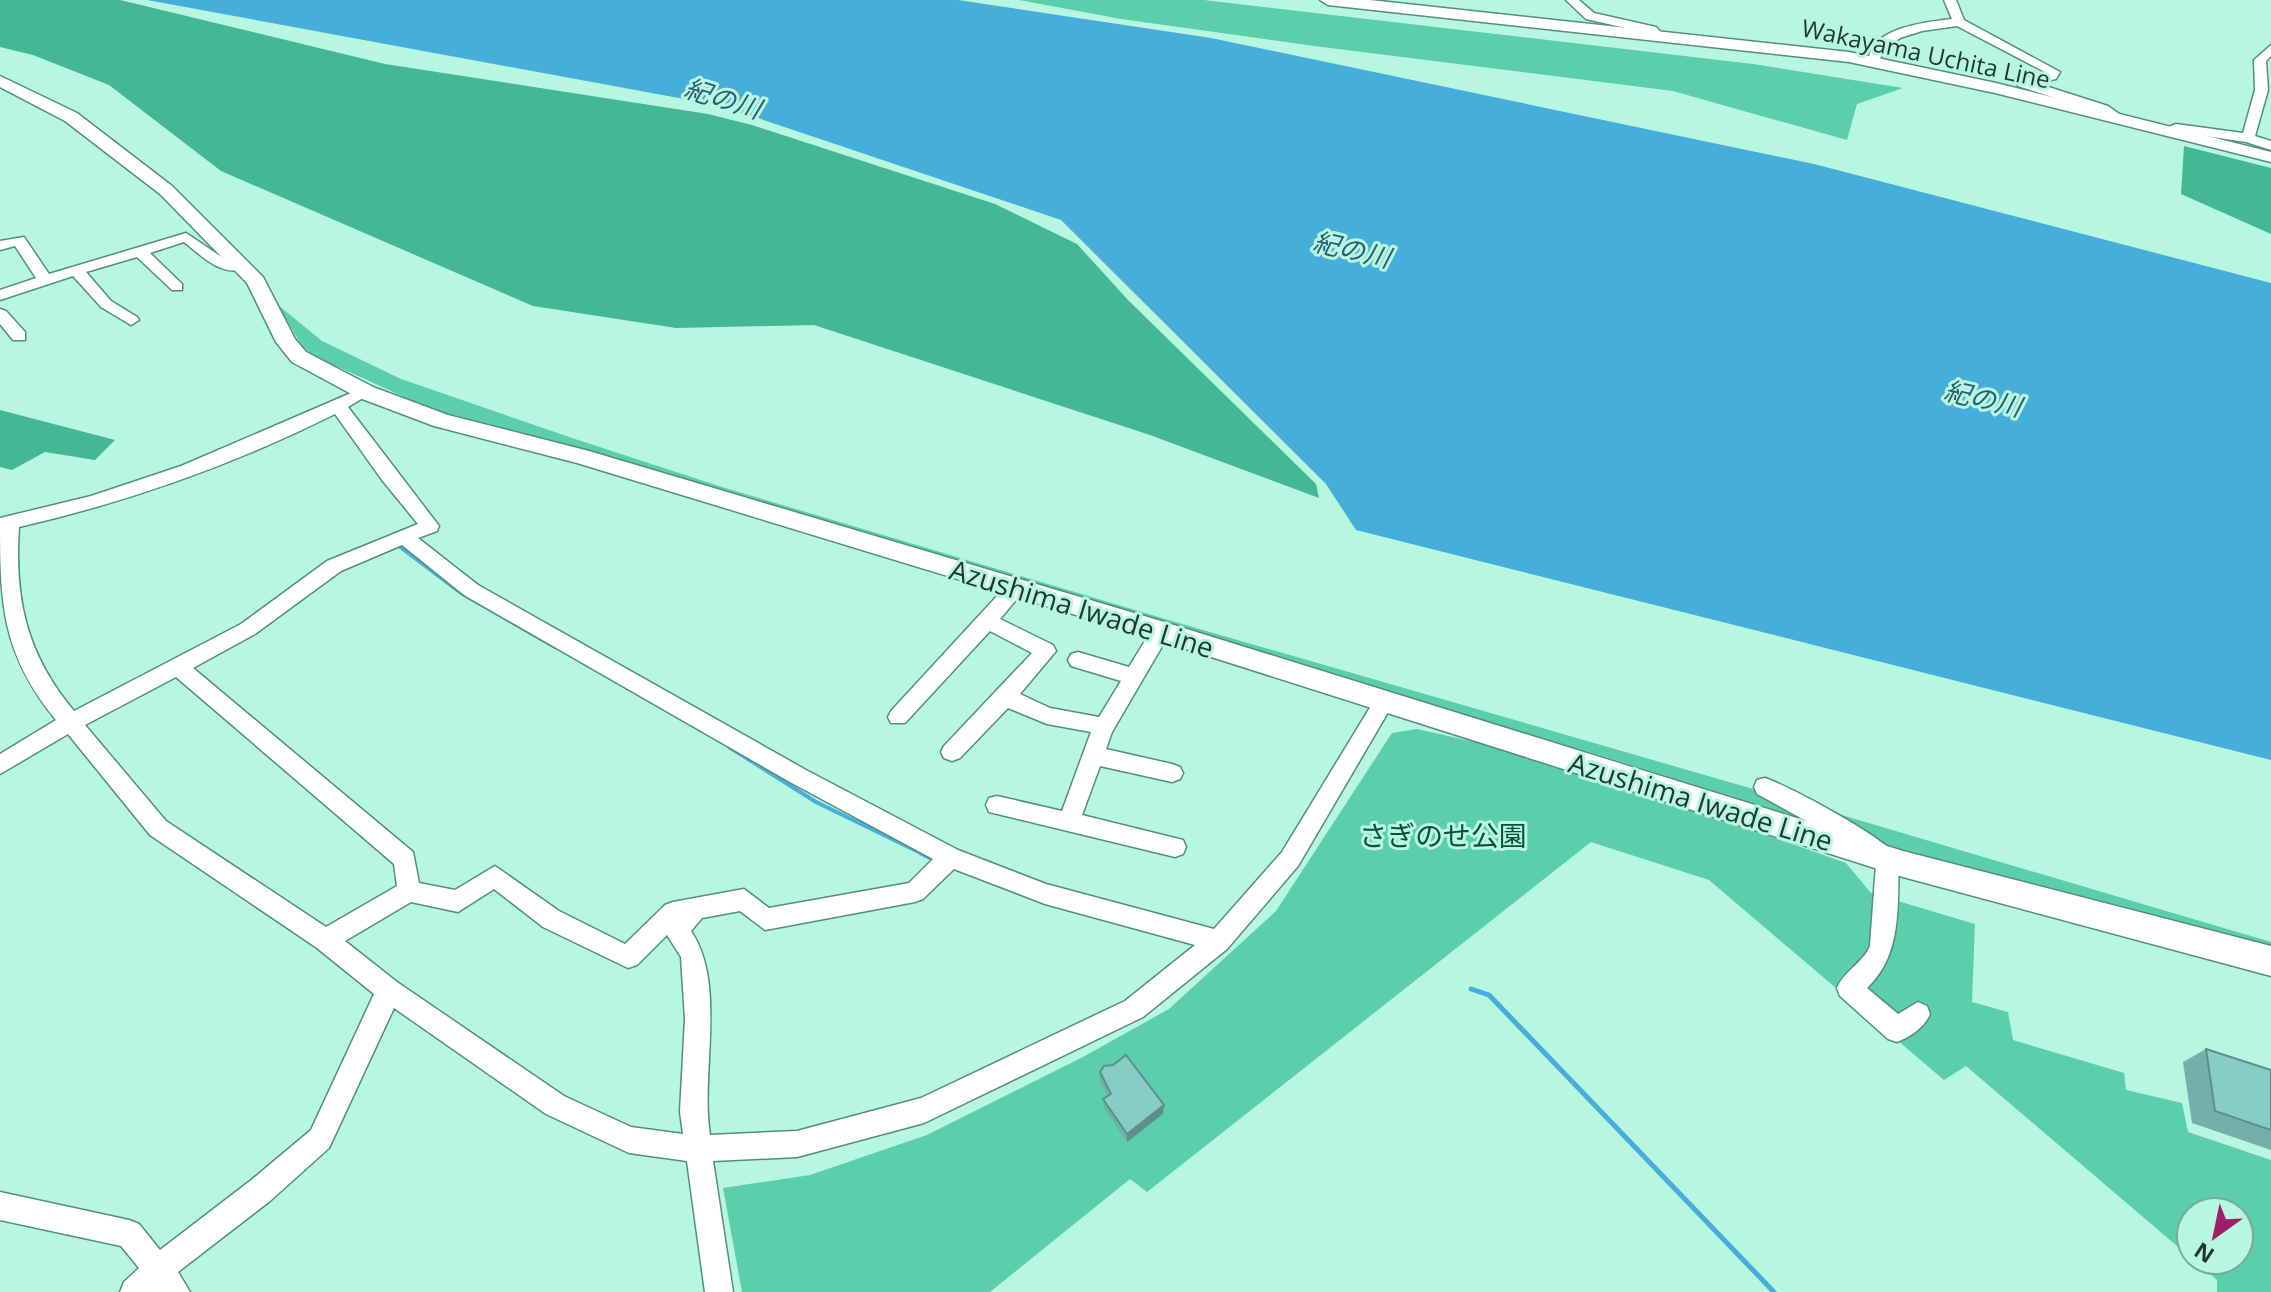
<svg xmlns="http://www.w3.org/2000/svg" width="2271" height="1292" viewBox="0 0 2271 1292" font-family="'Open Sans','Noto Sans JP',sans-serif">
<rect width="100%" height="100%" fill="#b7f6df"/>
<path fill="#5bceab" d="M1019,0H1204L1753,64L1903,88L1857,104L1847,140L1673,91L1314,46L1121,19Z
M278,305L322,341L401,379L572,438L722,487L1172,621L1767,793L1841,833L1622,762L442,414L314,356L302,346Z
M1417,729L1514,751L1724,820L1846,863L1871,893L1975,924L1972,1002L2008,1012L2013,1040L2124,1073L2126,1090L2182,1103L2188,1132L2271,1160V1292H2217V1280L2194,1260H2239V1212H2191V1258L1966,1066L1944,1080L1709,880L1591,842L1147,1192L1130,1179L990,1292H742L723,1188L810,1175L927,1135L1081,1058L1169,1009L1276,911L1392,733Z
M1801,803L2271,942V953L1892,850Z"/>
<path fill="#44b795" d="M0,0H120L385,64L708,114L752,125L995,204L1077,244L1128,300L1316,484L1319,498L1150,435L814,325L676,328L533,306L221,171L109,85L33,55L0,47Z
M2184,146L2271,168V234L2181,194Z
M0,410L115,440L95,460L45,452L12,470L0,467Z"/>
<path fill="#46aedb" d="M147,0H958L1211,38L1814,164L2271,283V760L1356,530L1326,484L1061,220L722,106Z"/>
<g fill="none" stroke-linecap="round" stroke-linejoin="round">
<path stroke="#46aedb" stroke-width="4" d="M399,546L461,593L555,647
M729,747L816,802L925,855"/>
<path stroke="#46aedb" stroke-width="5" d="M921,853L931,858
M1471,989L1489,995L1774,1292"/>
<g stroke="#538f7b" stroke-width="3">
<path id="minor" d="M1566,0H1579L1594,13L1656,27L1664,36L1658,40L1648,33L1586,19Z
M1944,0H1956L1964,20L2060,72L2056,79L2036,83L2108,106L2126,119L2114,122L2098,112L2018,86V80L2047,73L1957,26L1922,31L1900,38L1883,52L1877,65H1869C1865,28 1926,22 1952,19Z
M2271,45V56L2266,61L2268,90L2255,136L2271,141V150L2246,142L2178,132L2164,135V129L2176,124L2243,133L2255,90L2254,60Z
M186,233L226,260H242L250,265C226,282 202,256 184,242L150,253L182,284V290H172L137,257L86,272L111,301L137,317L139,320L131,325L101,307L73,276L0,300V290L36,278L15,246L0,250V241L24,237L49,274Z
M0,309L6,311L25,332V340H13L0,324Z
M365,387L373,392L348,407L439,526L437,531L418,538L478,585L806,770L958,850L1046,884L1214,929L1282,852L1377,696H1391L1394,702L1298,866L1227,949L1143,1017L924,1123L797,1157L713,1161L733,1292H705L687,1161L629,1153L546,1114L394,1008L329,1148L270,1201L178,1272L190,1292H120L124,1282L139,1268L121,1246L0,1220V1192L129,1220L139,1224L160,1250L250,1181L311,1130L374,994L317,948L150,835L68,734L0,774V754L56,720C1,653 0,602 0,518L91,496L181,466ZM335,414L382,480L418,524L327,561L241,624L74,711C27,655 14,600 19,527C128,502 235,464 335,414ZM402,545L464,595L790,782L933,859L909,883L769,908L744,889L673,902L665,905L625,944L559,911L495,866L455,890L419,883L413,852L193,668L255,634L341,571ZM176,677L394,864L397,886L326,927L166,821L85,725ZM954,869L1045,904L1195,945L1125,1001L921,1098L797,1131L710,1135C700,1073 727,984 691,931L702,918L740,911L765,930L915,902L923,899ZM494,889L543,927L628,968L637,965L667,935L681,957L685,1019L680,1112L683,1134L631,1127L564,1096L397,982L345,941L411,902L458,912Z
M1016,581L1026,588L1000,619L1053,645L1056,651L1020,694L1050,708L1099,717L1121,681L1071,666L1068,660L1071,654L1078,652L1129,667L1154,626H1168L1171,631L1112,732L1106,749L1172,764L1180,767L1183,773L1180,779L1172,782L1100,766L1082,815L1183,840L1186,847L1183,854L1175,857L989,812L986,805L989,798L997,796L1062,811L1091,732L1047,724L1008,708L960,758L952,761L944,758L941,752L944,746L1032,653L990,631L905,723H891L888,717L891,711L1009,583Z
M1765,778C1789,786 1890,840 1899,859C1897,905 1903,954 1867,988L1898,1014L1918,1002L1927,1006L1930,1014C1925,1027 1910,1037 1897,1042L1888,1039L1840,996L1837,988C1844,971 1863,963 1870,946L1876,864L1843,841L1757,794L1754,787L1757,780Z"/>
</g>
<g stroke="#538f7b" stroke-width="3">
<path id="major" d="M1320,0H1370L1849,52L1996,83L2271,152V162L1995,93L1849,62L1328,5Z
M0,76L77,113L172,186L263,277L295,339L306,352L373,387L448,415L589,451L1161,621L1903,851L2271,946V976L1903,877L1161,641L577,463L434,426L357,397L292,362L276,342L247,283L160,194L65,121L0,87Z"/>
</g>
<use href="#minor" fill="#fff" fill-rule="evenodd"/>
<use href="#major" fill="#fff" fill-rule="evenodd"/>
</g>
<path fill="#73afab" d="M2206,1049L2271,1070V1150L2192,1123L2183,1062Z
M1100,1072L1164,1105L1163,1114L1127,1142L1104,1108L1103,1099L1108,1096L1100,1082Z"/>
<path fill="#5e8f8b" d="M1164,1105L1163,1114L1127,1142V1134Z"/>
<path fill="#86ccc7" stroke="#5e8f8b" stroke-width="2" d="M2206,1049L2271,1070V1130L2215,1111Z
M1126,1055L1164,1105L1127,1134L1103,1099L1111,1094L1100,1072L1104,1066L1113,1065Z"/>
<g text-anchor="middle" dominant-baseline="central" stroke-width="6" stroke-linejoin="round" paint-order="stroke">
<g font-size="24" fill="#1e372f" stroke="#b7f6df">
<text transform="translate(1926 53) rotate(12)">Wakayama Uchita Line</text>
</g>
<g font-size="26" font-style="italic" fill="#275e76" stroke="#b7f6df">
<text transform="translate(723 98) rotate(17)">紀の川</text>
<text transform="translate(1352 249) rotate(13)">紀の川</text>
<text transform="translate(1983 398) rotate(13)">紀の川</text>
</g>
<g font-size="28" fill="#1e372f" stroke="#b7f6df">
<text transform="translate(1082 608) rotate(17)">Azushima Iwade Line</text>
<text transform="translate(1701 801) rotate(17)">Azushima Iwade Line</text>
</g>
<g font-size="28" fill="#0c4e3d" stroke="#b7f6df">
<text x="1443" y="835">さぎのせ公園</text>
</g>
</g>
<g transform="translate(2215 1236) rotate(213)"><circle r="38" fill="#b7f6df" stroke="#7aaa99" stroke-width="2"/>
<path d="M0-6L14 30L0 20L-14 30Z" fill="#a11d6b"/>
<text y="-12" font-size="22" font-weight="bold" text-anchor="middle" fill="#1e372f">N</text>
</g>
</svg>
